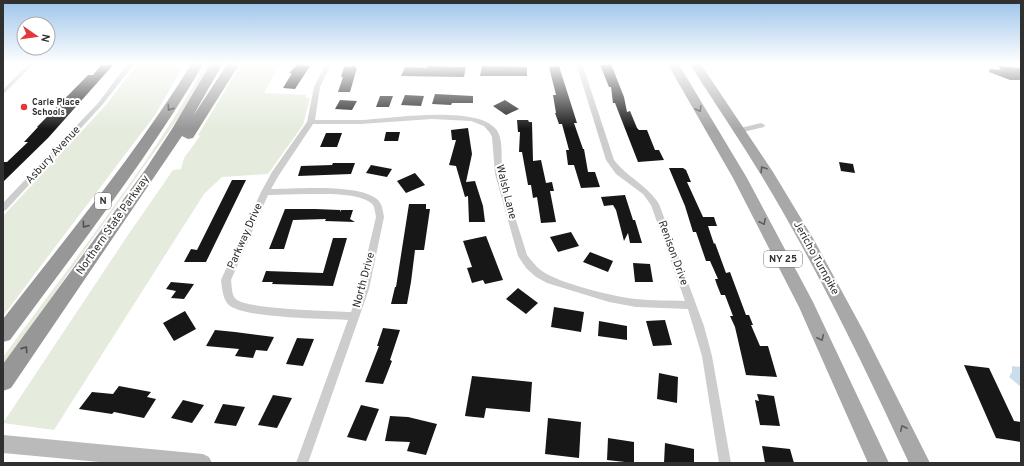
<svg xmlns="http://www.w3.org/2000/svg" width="1024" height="466" viewBox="0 0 1024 466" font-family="Overpass,sans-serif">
<rect width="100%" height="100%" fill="#fff"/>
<path fill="#e5ecde" d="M138,63H185L155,115L3,316V216L106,105Z
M207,63H210L184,110L3,366V357C73,261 148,167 207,63Z
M242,63H280L264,93L306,95V98H310L303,125L268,174L222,177L204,194L54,430L3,423L128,235L173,170L181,169L184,158L200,136L198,135Z"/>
<path fill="#cbddec" d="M1012,366L1021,367V387L1009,377L1012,372Z"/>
<path fill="#171717" d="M114,64L48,138L3,182V162H7L28,142H24L38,127H37L88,75H93L101,65Z
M298,64L310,66L295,89L283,88L292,73H289Z
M611,64L624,97L627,112L630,111L637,128L639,130H647L655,150H659L664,160L638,162L615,103H613L611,87H609L600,65Z
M356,66L355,68H357L350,92H338L343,77H341L344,67Z
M427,66L456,67H466L464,77L401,76L405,67L427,68Z
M482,66L527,67V76H480Z
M559,66L577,123H574L583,149H584L588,172H595L600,187L581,188L574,165H568L566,150H569L562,124H559L555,113H556L553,95H556L549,67Z
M998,66L1021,68V80H1010L989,72L990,69L1001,70Z
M435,94L473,96V103H452L451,105L432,104Z
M405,95L424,96L421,106L401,105Z
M380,96H393L389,107H376Z
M340,100L357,101L352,110L335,109Z
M505,100L519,109L506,115L493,106Z
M517,120H528L529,122H532L533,161L541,160L546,183L552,182L554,191H550L556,222L541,223L537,197L533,198L531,185H528L522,152H519L520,132H518Z
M468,128L472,154L466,182L475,181L483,206L485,222H469L468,196L465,197L456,166L449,165L456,140H452L451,130Z
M386,132H400L398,141H384Z
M326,133H342L337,147H320Z
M839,162L853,164L855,173L841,171Z
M333,163H355L351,174L298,176L301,166L332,165Z
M371,165L392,169L387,177L366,173Z
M669,168H683L686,170L691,182H687L703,217H714L717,226H708L714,244L715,243L726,273L730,272L746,315H749L753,325H751L760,346H768L777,377L746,375L735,327L730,316H733L725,295H721L717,285L715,279H718L710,261H706L696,232H693L685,206Z
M415,173L425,185L406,193L397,181Z
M232,180H246L206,262H184L191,249L197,250Z
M625,195L633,220H635L642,243H630L628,233L624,241L616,210L613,205L604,206L601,197Z
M409,204H426V209H430L424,250H415L411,282L407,304H391L395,287H396Z
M285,209H315L340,210V212L341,210H353L350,219L355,222L325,221L326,219L293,220L284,249H269Z
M571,232L579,246L558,252L550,237Z
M486,236L503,280L485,284L483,280L472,283L467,268L472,267L463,241Z
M333,238H347L333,286L272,284L273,282H262L266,271L323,273Z
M590,252L613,261L608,272L583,262Z
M633,263L650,264L653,282H635Z
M171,282L194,284L184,299L171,298L176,291L166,289Z
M518,288L538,303L526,314L506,299Z
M554,307L584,312L581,332L551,327Z
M185,311L196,329L174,341L163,323Z
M665,320L672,345L653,346L646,321Z
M599,321L627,326V340L598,336Z
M383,328L400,330L390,360L392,361L383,384L365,382L379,346H377Z
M215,330L235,332L274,337L267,351L256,350L253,358L235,356L239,349L206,346Z
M297,338L314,339L303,366L286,364Z
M964,365L989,368L1014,421L1021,422V442L996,438Z
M659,373L678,377L677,403L657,399Z
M472,376L532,382L530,412L486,408L484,418L465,416Z
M119,386L151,392L147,397L156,399L144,418L114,412L112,414L79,409L92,392L113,394Z
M757,394L774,396L780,426L760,425L755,400L759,401Z
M273,395L292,398L277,428L258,425Z
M183,400L204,405L192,423L171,418Z
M223,404L245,407L236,426L214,423Z
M361,405L379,409L366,441L347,437Z
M390,416L408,417L437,424L426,455L407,451L410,442L385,441Z
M548,418L581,422L579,458L545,454Z
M608,438L634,442V463L607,460Z
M665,443L694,449V463H664Z
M762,446L790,449L794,463H765Z"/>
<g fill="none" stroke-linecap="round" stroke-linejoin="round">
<path stroke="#cdcdcd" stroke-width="3.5" d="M3,92L32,63"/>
<path fill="#cdcdcd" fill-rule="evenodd" d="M128,63H135L103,104L6,210L3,211V203L99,102Z
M326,63H332L320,87L315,120C330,120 345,120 360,120C389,119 482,103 498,132C504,144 500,161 503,174C509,202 519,228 527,255C532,261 536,267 542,271C558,283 615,297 636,299C652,301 669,300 685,301L651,205L643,194L616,174L606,160L576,63H582L614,160C627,177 647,185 659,204L704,326L712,356L731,463H719L702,356L688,309L636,307L609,302L547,283L536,277L526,268L518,256L495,174L492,137L490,133L484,126L471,121L432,119L360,124H313L279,175L271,189C295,189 360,183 378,200C382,204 383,211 384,217L369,289L308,463H296L348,320C324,319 248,318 230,306C223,301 222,288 221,280L261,192L272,172L307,122L314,87ZM306,194C322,194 363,192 373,205C375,208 375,213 376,217L359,289L351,312C330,311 251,309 237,300C231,296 232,286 231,280L268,195Z
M761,123L765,125L764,127L739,133L735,131L736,129Z"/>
<path fill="#bababa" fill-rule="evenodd" d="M3,435L203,454L209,457L212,463H110L3,453Z"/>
<path fill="#a8a8a8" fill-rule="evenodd" d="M667,63H678L747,178L813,302L889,463H868L799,307L733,178Z
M689,63H700L773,172L814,240L864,332L930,463H909C870,379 830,295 784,214C755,162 721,113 689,63Z"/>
<path fill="#979797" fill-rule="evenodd" d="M192,63H204C147,160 77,249 10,340L3,342V319C68,235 136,154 192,63Z
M211,63H223L193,116L228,63H240L193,138L188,139L182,136L11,388L3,391V364L145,170L172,129Z"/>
</g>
<defs><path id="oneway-chevron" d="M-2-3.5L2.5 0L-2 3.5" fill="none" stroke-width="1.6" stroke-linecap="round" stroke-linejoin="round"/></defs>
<g stroke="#4f4f4f">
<use href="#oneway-chevron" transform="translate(170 108) rotate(124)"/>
<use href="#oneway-chevron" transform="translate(85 225) rotate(127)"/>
<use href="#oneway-chevron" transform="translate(25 349) rotate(-55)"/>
</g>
<g stroke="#606060">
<use href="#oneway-chevron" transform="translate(699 109) rotate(59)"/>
<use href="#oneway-chevron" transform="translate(763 169) rotate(-122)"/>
<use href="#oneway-chevron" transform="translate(763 222) rotate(63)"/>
<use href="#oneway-chevron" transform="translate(821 338) rotate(65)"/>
<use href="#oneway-chevron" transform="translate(903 428) rotate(-116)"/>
</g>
<linearGradient id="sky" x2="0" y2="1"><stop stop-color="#9cc4ea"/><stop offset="0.49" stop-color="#fff"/><stop offset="1" stop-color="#fff" stop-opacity="0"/></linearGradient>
<rect width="1024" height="129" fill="url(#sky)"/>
<circle fill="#e2373b" stroke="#fff" stroke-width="1.5" cx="24" cy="107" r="4"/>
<g text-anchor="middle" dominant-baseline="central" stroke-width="4" stroke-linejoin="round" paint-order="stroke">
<g font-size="9" font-weight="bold" fill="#303030" stroke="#fff" text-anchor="start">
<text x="32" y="102">Carle Place<tspan x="32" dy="10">Schools</tspan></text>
</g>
<g fill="#fff" stroke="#6e6e6e" stroke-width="1">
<rect x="95" y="193" width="16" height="16" rx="3"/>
<rect x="764" y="251" width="38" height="16" rx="3"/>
</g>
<g font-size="10" font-weight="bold" fill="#303030">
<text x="103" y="201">N</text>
<text x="783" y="259">NY 25</text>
</g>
<g font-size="11" fill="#303030" stroke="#fff">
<text transform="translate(53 155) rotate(-47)">Asbury Avenue</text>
<text transform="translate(506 192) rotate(76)">Walsh Lane</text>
<text transform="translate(113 225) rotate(-55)">Northern State Parkway</text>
<text transform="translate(245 236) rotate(-66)">Parkway Drive</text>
<text transform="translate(673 253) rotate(70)">Renison Drive</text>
<text transform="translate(816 258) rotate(61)">Jericho Turnpike</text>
<text transform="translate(364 280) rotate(-75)">North Drive</text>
</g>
</g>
<rect width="1024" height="466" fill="none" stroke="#303030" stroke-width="8"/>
<g transform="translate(36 36) rotate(103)"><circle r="19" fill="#ffffff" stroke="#acacac"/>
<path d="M0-3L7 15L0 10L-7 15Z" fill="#e2373b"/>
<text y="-6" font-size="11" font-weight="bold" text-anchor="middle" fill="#303030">N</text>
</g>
</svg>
